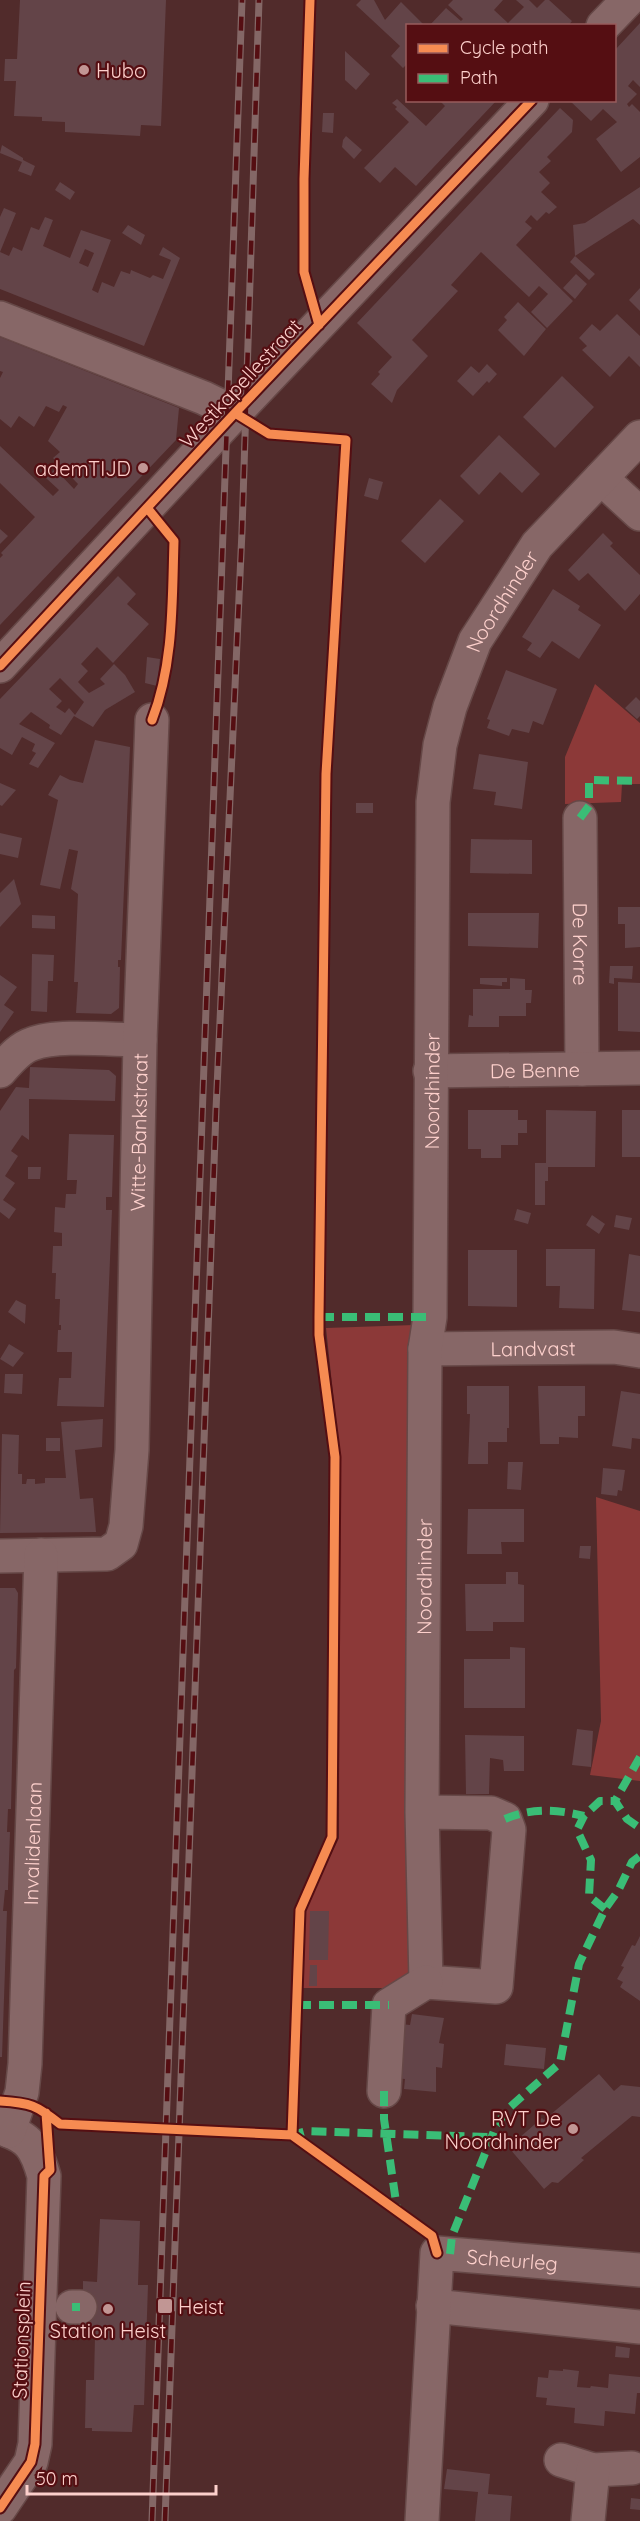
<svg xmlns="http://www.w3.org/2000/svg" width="640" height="2521" viewBox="0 0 640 2521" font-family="Quicksand,sans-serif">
<rect width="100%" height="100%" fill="#512b2b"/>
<path fill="#8c3938" d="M595,684L640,723V784H622L621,802L565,804V757Z
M414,1325L411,1981L400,1988H303L304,1911L339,1838L340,1458L326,1328Z
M596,1497L640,1511V1781L590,1775L601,1721Z"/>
<path fill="#634448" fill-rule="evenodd" d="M20,0H166L161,126L141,125L140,136L65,132V122L42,121V117L14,116L16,81H4L5,59H17Z
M361,0H374L385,20L401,2L425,26H408V63L403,68L391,56L400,46L356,5Z
M453,0H503L494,10L508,23L524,7L516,0H529L537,8L545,0H549L572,21L568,26H429L446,8L461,21L463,19L448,5Z
M640,23V87L633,80L628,86L637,94L627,104L629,107L632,104L640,112V157L621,172L596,139L617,122L603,109L591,121L569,100H615V50Z
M345,51L370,74L356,90L345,80Z
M397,99L426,126L445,106L439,100H497L416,186L395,167L380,183L364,168L409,122L395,109L397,107L392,103Z
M560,108L573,120L572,132L547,157L551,161L539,172L550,183L541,192L557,207L549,214L546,212L537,221L531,215L525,222L532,228L516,245L573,301L547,328L531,312L548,294L539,286L529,297L481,252L451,285L458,291L412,340L428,356L397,390L392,403L371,384L380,374L378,372L392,357L357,323Z
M323,113H334L333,133L322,132Z
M346,136L362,150L354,159L342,147L343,140Z
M2,145L23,158V160L35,166L31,176L18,171L22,162L0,153Z
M60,182L75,192L70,200L55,190Z
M640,187V225L633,219L575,256L573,225L585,223Z
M4,208L16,213L0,252L9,256L13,247L22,251L31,227L39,230L45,217L53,220L43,246L70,258L81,230L111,240L92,290L98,293L102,282L114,287L121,271L130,274L131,270L150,278L153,275L163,279L171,260L159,255L163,247L180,258L144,346L0,289V217ZM85,249L94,253L88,267L79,263Z
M128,225L145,235L141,245L122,233Z
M575,256L595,274L589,280L570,262Z
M576,274L587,284L575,299L563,288Z
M640,288V311L629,300Z
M518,302L546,329L524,356L498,330L507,320L504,317Z
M617,314L640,336V367L629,356L610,377L582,350L587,346L579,338L592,324L600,331Z
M0,337L179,408L176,440L0,625V558L3,555L1,553L35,517L0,483V446L53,496L59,490L46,478L55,469L74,489L78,484L53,458L60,452L48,441L67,407L63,405L59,412L46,406L34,427L19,416L11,428L0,419V378L3,372L0,371Z
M487,364L497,374L489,383L487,381L473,396L457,381L471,366L479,373Z
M562,376L594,407L555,448L523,417Z
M499,435L540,474L522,493L500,472L479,495L460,476Z
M369,478L383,482L378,500L364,496Z
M440,499L464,521L425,563L401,541Z
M0,529L8,536L0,544Z
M603,533L613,543L610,546L640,575V594L625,611L588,573L579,581L568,570Z
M118,576L136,594L127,604L149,624L113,663L97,647L81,664L88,671L78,682L89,693L105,684L100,679L114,664L125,675L135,692L105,710L93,727L74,716L61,735L49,728L50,725L31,712L19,724L55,743L38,768L29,764L36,753L32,751L35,744L22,737L12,755L0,748V699ZM60,678L84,702L75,715L69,708L65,713L56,707L62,701L49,689Z
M553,589L580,606L578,610L601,625L579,659L552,641L540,658L527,650L532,643L522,637Z
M147,657L160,659L157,686L145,683Z
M506,670L557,689L543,725L533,721L529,733L512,729L509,736L487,728L490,720L487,719Z
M636,697L640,701V716L637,719L625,708Z
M95,740L130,747L121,960H118V967H120L119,1008L111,1014L76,1013L78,982H74L78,894L71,889L78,851L69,849L60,889L40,885L58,800L48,795L60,775L70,780L83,783Z
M479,754L528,762L522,809L494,805L496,792L473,789Z
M0,783L16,790L2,806L0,805Z
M356,803H373V813H356Z
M0,833L22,838L18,858L0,854Z
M471,839L532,840V874L470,873Z
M14,879L21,904L0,927V893Z
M618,907H640V947L625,948V924H618Z
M468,913H539L538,948L468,946Z
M32,915L55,916V929L32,928Z
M32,954L54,955L53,981H48L47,1012L31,1011Z
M610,966H633L632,979L614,978V984L609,983Z
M0,975L17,987L4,1005L14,1012L0,1032Z
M480,978H507V982H502V986L480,984Z
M510,978L525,979V990H532L531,1003H526V1016H499V1027H468L469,1015L473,1016V989H510Z
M618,982L640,983V1032L618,1031Z
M30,1067L109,1070L116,1076L115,1101L29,1099V1140L22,1135L11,1151L18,1156L5,1176L15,1183L3,1200L16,1209L9,1219L0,1212V1111L16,1087L29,1088Z
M468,1110H518V1120H527V1133H518V1145H501V1158H481V1149H468Z
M546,1110L596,1111L595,1167H548V1181H545V1205H535V1163H546Z
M622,1110H640V1157H622Z
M69,1134L114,1135L112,1197H106V1210H112L104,1407L57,1406L59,1378H71L72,1352H57L58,1330H61V1325H59L60,1299H55L56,1273H52L53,1246H62V1233L54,1232L55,1207L65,1208L66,1194H76L77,1180H67Z
M28,1167H41L40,1179H28Z
M517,1209L531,1213L528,1224L514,1220Z
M592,1215L605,1224L599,1234L586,1225Z
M616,1215L632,1218L629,1230L614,1227Z
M546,1249H595L594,1309L559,1308L560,1286H546Z
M468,1250H517V1307L468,1306Z
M629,1254L640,1256V1312L622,1310Z
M16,1300L26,1305L25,1324L8,1312Z
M9,1344L24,1353L13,1367L0,1359Z
M5,1374H23L22,1394L4,1393Z
M467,1386H509V1428H507V1442H488V1464H468L470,1414H467Z
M538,1386H585V1416H578V1438L559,1437V1444H540Z
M621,1391L640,1394V1439L632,1438L631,1449L612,1446Z
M103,1419L102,1447L75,1450L80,1499L93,1498L96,1532L0,1533L2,1434L19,1435L18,1474H22V1484H26L27,1479H35V1484L45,1483V1478H66L61,1422Z
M46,1438H60V1451H46Z
M508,1462H523L521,1490L507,1489Z
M603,1468L625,1470L622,1491L618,1490L617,1496L601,1494Z
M468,1509H524V1542H501L502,1554H467Z
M580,1546H591L590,1559L579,1558Z
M506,1572H518V1584L524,1585V1622H493V1631H466L465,1584H506Z
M0,1588H15L18,1593L16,1668L14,1670L11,1809H8L7,1832H10L8,1887V1890H5L3,1911H7L2,2057H0Z
M510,1647L525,1648V1708H464V1659H510Z
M577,1729L593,1731L591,1767L572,1765Z
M465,1735L524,1736V1771H504L503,1760L490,1758L489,1794H466Z
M310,1911H329L328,1960H309Z
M640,1936V2001L620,1987L623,1982L617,1979L624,1967L621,1966L632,1945L635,1946Z
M310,1965H317V1986H309Z
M412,2014L444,2018L439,2043L444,2044L442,2068L436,2067V2092L404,2089L405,2079L395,2078L401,2024L410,2025Z
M506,2044L546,2048L544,2069L504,2065Z
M599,2074L614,2091L621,2085L640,2087V2117L632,2116L581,2158L584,2160L558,2183L552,2182L544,2189L510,2149L519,2142V2138L542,2118L544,2120Z
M100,2219L140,2221L138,2285H148L144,2405H134L132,2432L92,2431V2428H85L86,2380H94L95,2336L81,2335V2326H74L75,2291H83V2281L97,2282Z
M616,2346L630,2348L629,2358L615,2357Z
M563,2369L579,2371L577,2387L590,2388L591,2386L608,2388L609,2374L640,2377V2393H637L635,2414L605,2411L604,2426L574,2423L575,2408L546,2405L547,2398L536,2397L538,2377L548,2378L549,2370L563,2371Z
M447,2469L490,2474L488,2494L512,2496L510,2521H475L478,2492L444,2489Z
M631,2498L640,2499V2510L630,2509Z"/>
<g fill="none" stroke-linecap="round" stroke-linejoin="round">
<g stroke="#664847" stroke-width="36">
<g id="minor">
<path d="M603,26L628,0"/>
<path d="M0,318L204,398L235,413"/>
<path d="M601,478L640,514"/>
<path d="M0,666L235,413L532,100"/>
<path id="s1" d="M580,818L582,1069"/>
<path d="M0,1071C9,1061 19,1048 32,1044C57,1034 112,1040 140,1040"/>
<path id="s2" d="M430,1071L640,1068"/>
<path id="s3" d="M425,1349L614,1347L640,1351"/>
<path id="s4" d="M0,1556L107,1554L121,1544L126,1526L132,1450L140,1040L152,720"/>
<path id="s5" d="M422,1812L491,1813L505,1819L509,1830L496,1987L426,1982L422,1812L425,1349L430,1317L433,802L440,745L450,707L475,641L537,545L640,437"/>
<path d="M384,2091L389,2005L426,1982"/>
<path d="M0,2128C30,2137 36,2148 44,2176L35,2444L31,2462L0,2508"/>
<path id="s6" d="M9,2131L22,2092L25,2064L41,1555"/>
<path d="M433,2306L640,2327"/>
<path d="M72,2307H80"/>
<path d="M561,2460L593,2470L632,2468"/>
<path id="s7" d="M422,2521L437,2253L640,2270"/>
<path d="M588,2521L593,2470"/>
</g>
</g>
<use href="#minor" stroke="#876767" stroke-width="33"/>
<g stroke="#846766" stroke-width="7">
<path id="rail" d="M152,2521L242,0
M165,2521L216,1110L242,531L259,0"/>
</g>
<use href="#rail" stroke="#550e12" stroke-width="4.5" stroke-dasharray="14" stroke-linecap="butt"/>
<path stroke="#3abd76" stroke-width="8" stroke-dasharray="15 8" stroke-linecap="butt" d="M580,818L589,806V780L640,781
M319,1317H430
M640,1757L615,1801L627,1819L640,1828
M505,1819C531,1808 556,1809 584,1816
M605,1909L589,1896L591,1860L577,1830L584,1816L600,1801H615
M296,2005H389
M384,2091V2119L397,2209
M292,2132V2135L307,2131L490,2137
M450,2254L452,2236L496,2126L509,2108L560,2063L579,1964L605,1909L618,1891L632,1862L640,1856
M72,2307H80"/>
<g stroke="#550e12" stroke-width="13">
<path id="cycleway" d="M310,0L304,179V272L319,325
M235,413L269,434L346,440L326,774L319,1317V1335L335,1457L332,1837L300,1910L292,2135
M148,509L174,541C172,601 174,664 152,720
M0,666L235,413L532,100
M0,2101C31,2103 36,2105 60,2124L292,2135L432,2236L437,2253
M0,2508L31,2462L35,2444L44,2176L50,2170L46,2113"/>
</g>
<use href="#cycleway" stroke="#f68b52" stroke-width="9"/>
</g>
<g fill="#c19694" stroke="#550e12" stroke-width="2">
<circle cx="84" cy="70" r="6"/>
<circle cx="143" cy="468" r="6"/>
<circle cx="573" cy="2129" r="6"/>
<rect x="157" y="2298" width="16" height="16" rx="3"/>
<circle cx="108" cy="2309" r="6"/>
</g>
<g text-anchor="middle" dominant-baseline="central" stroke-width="4.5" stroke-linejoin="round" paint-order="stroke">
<g font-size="20" fill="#fdd0cc" stroke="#550e12" text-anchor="start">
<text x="96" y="70">Hubo</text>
<text x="131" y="468" text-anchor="end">ademTIJD</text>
<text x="561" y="2118" text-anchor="end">RVT De<tspan x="561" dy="23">Noordhinder</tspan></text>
<text x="178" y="2306">Heist</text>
<text x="108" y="2330" text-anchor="middle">Station Heist</text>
</g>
<g font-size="20" fill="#fdd0cc" stroke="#550e12">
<text transform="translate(240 383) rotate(-47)">Westkapellestraat</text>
<text stroke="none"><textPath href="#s5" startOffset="1719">Noordhinder</textPath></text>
<text stroke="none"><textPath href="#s1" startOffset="126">De Korre</textPath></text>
<text stroke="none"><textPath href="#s2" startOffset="105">De Benne</textPath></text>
<text stroke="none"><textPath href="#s5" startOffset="1215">Noordhinder</textPath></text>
<text stroke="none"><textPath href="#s4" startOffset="537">Witte-Bankstraat</textPath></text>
<text stroke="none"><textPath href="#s3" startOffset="108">Landvast</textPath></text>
<text stroke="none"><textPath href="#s5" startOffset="729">Noordhinder</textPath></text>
<text stroke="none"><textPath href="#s6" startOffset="290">Invalidenlaan</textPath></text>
<text stroke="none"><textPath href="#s7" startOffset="344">Scheurleg</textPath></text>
<text transform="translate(21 2340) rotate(-88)">Stationsplein</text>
</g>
</g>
<rect x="406" y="24" width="210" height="78" fill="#550e12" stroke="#985c5c" stroke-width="1.5"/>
<rect x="418" y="44" width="30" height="9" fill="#f68b52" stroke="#985c5c" stroke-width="1.5"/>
<text x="460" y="54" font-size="18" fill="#fdd0cc">Cycle path</text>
<rect x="418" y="74" width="30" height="9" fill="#3abd76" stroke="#985c5c" stroke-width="1.5"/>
<text x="460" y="84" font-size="18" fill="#fdd0cc">Path</text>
<path d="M27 2485v9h189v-9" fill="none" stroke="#fdd0cc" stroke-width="3"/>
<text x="36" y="2485" font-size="18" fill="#fdd0cc" stroke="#550e12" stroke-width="4.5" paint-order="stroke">50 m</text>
</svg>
